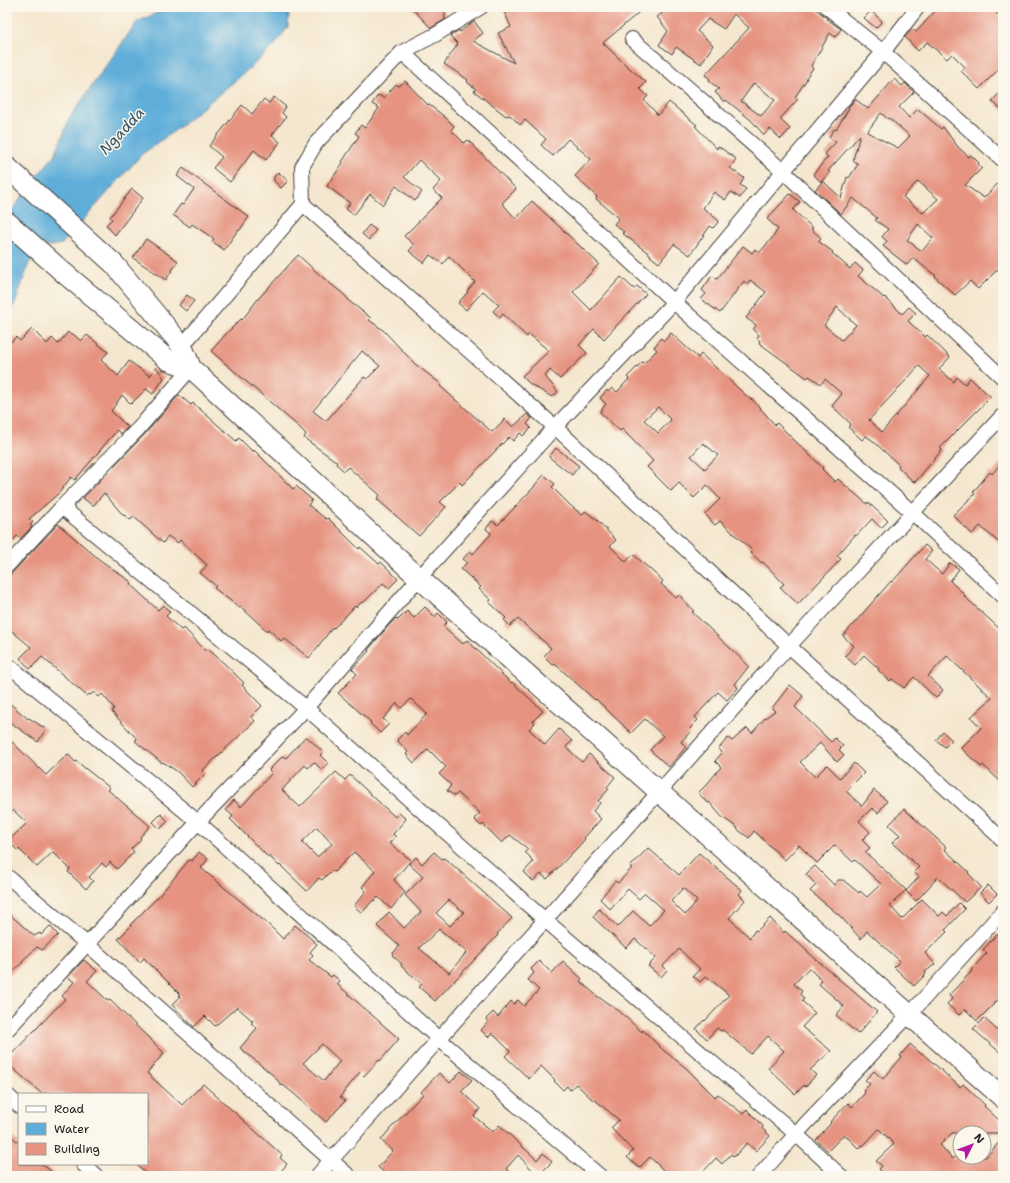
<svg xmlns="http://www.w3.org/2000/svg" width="1010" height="1183" viewBox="0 0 1010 1183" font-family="'Shantell Sans',sans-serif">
<rect width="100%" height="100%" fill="#fbf7ec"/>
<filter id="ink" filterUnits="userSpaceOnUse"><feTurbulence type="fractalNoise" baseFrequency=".025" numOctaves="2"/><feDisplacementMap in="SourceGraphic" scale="8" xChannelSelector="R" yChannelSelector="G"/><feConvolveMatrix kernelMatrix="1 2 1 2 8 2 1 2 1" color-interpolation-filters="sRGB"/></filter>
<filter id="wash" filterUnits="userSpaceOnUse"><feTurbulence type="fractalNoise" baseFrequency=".012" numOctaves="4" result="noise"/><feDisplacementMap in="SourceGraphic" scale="16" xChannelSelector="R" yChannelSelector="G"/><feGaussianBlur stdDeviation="0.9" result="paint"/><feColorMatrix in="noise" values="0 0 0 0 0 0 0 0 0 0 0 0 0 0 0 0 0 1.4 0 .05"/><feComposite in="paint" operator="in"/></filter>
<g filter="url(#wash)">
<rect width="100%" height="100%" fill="#f5e7cf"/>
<path fill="#5faed9" stroke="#3e657a" d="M170,7H291L289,14L288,27L274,46L242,75L177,129L142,154L62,244L46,247L29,263L15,304L7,313V217L36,177L55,155L70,117L137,22Z"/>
<g id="blocks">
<path fill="#e69481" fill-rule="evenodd" d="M411,7H440L446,14L444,17L446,19L431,28Z
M502,7H645L603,43L627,66L646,82L640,89L648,96L644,100L658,115L669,102L697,125L695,126L717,149L718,146L736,159L730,168L744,178L740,185L746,189L740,198L731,192L725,200L714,192L703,208L719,221L713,228L710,226L690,255L674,244L659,263L650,256L651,255L622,233L624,232L614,224L619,218L596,199L597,197L575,176L591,159L568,139L553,156L541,145L546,139L525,120L520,125L511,116L508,115L506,116L474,91L476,89L467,82L468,80L444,64L458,44L450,36L459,30L460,32L474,21L483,33L473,41L514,63L498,33L511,27Z
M670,7H813L827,18V19L841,29L835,37L830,33L811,66L813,68L806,78L807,79L795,97L798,99L780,119L790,129L781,139L770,129L764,135L751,120L726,100L724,102L715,92L719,89L709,81L710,79L705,75L749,28L734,14L724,29L708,19L697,31L713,45L701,64L676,47L672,54L659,45L668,31L657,17ZM754,83L775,100L761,116L741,101Z
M939,7H989L1003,19V65L979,89L961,71L965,67L952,54L947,59L927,42L918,51L905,37L912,29L916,32Z
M871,11L882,21L876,28L864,18Z
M894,79L902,86L905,83L914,92L899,107L909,118L918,109L941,129L943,127L958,147L969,157L971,155L979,163L978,164L982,168L965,185L984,198L1003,178V214L998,222L1003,227V275L998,269L978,289L970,281L955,295L935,277L936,276L913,258L907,265L883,246L887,241L882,237L888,229L875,220L877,218L853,198L841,214L815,190L823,181L841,198L847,177L849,178L858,164L853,160L860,135L828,171L830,172L821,182L813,174L828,157L825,154L836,142L829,137L834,129L836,130L849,108H848L855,99L868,109ZM881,113L888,119L889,118L910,136L898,148L867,132ZM918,181L938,199L923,213L903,197ZM918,224L933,238L922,251L907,240Z
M405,81L428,105V104L445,117L454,126L451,130L464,143L468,140L516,189L502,203L516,219L532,201L599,264L573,292L591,310L621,277L634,289L637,286L646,294L604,339L594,329L593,330L579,345L587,353L560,379L550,370L545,376L558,392L552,397L530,384L522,376L549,351L529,334L527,337L503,314L500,318L493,311L499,305L483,291L466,310L458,303L468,292L467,291L475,282L449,256L443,264L430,255L424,263L409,251L414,245L404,236L442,198L433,190L441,181L419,160L404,177L422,192L415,201L396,186L383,205L370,194L354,215L346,209L350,203L327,186L343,163L342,162L359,136L355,133L361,125L365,128L379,108L372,104L378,95L384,98L396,84L399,86Z
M1003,89V111L992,101Z
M274,97L286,107L282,113L286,117L272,135L280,142L266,160L254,150L230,182L213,168L222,157L209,146L242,105L252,114L264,99L269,103Z
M183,168L249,217L239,231L238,230L224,250L212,241L214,239L192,224L190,227L173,215L181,204L183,205L194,189L177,176Z
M278,172L288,181L281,188L274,181V177Z
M132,189L143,198L115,235L106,225L112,219L110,217Z
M790,194L800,202L793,210L813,228L811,229L821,238L818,241L833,252L832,253L850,269L855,263L863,270L858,276L884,298L885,297L902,314L909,307L916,313L908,321L925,337L927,335L950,357L939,369L954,382L957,377L965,384L970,378L991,397L940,448L942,450L916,481L914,482L898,467L899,465L872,440L866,436L862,440L848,427L851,424L832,406L842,394L825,379L821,384L809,376L807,378L759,343L760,341L757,338L759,335L753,330L756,325L746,318L766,292L750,280L747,284L744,281L720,313L701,299L706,294L702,290L712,276L717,279L743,246L752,253L755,249L759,253L773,237L778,229L767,219ZM837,307L856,325L842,340L824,325ZM919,366L930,376L882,432L869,420Z
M369,225L376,230L369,240L362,234Z
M146,239L178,261L166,280L133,258Z
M298,255L321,276L342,293L349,300V301L371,318L369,320L383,330L415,364L441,384L440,386L492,432L505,419L513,427L527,414L532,418L527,424L531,428L523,436L520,433L513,441L509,437L462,485L460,482L440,502L446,507L419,536L377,499L380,495L348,467L344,471L336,464L337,462L304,438L306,434L299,427L211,351L226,334L241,319L242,320L258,299ZM362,351L380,366L367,379L364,377L326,421L313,411Z
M187,295L194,301L186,311L179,305Z
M32,329L47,344L52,338L58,344L68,332L71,335L73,334L81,341L87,335L108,352L101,360L118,376L129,361L150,376L156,367L164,378L153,394L146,389L131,404L122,395L111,411L128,427L121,434L117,430L75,480L71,477L59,493L29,519L33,522L30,525L32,527L20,539L17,536L13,541L7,535V346L16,337L20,341Z
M671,333L698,358L701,354L751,400L752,399L775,425L777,423L786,432L823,468L822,469L835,482L838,479L867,504L868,502L888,521L881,528L872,519L856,536L855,535L837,556L841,559L798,604L780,587L784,584L763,562L762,563L751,553L753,551L720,521L715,525L705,514L720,499L707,485L694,498L679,483L671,491L647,467L653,461L622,429L620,431L600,412L606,404L600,398L607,390L608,392L612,388L617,392L629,379L627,377L642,362L644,363L657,350L654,347L661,338L664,341ZM658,407L671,420L658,433L644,420ZM703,443L718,455L705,469L691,456Z
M179,395L191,405L193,403L236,441L239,438L253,452L254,450L293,489L296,486L312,500L308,505L326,519L328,518L359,549L360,547L379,564L381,562L398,579L389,588L383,583L363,603L362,602L356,607L355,606L334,628L333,627L309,658L284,638L281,641L268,629L267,631L241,607L240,608L214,588L216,586L200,573L207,565L180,540L178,543L168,536L163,543L134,517L130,520L125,515L124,516L104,493L93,506L83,498L145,434Z
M556,448L579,466L572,475L549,457Z
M1003,461V546L980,526L972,534L953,515L975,494L973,492L990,472L992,474Z
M544,475L555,484L552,487L571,506L582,515L585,511L597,520L616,540L610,546L626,562L633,554L663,581L661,584L676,598L679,595L694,611L692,612L749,666L735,684L738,688L727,700L718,692L695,717L698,720L690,728L692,730L681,742L686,747L669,767L650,750L663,736L645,719L631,733L596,699L595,700L555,664L553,665L544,656L551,648L540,638L518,619L510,626L504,620L506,618L489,602L491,600L479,589L481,587L461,569L467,562L463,559L470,551L473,554L490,535L491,533L486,529L492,521L498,525L535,486H534Z
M58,524L100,560L131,582L130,584L158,610L163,605L170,612L166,616L181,630L184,628L206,651L208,649L227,666L244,683L242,685L262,706L251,717L255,721L202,771L205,774L192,787L178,772L163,762L162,763L135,741L137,739L112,712L114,708L102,694L99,697L94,692L90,695L89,694L87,696L42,657L30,669L20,658L31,647L7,627V578Z
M925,545L932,551L925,559L942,574L950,563L959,569L950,581L965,595L964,596L1003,632V784L983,765L981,767L961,748L981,728L971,717L992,698L947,656L928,676L943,690L936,698L914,677L904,688L892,679L890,681L878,670L879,669L864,655L855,665L845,656L854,646L843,636L891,581L892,582Z
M425,607L435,617L438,613L447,622L443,626L463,644L467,640L511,683L512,682L543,711L533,721L535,723L529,729L545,745L559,729L572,741L566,747L582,762L589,754L615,777L607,787L609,789L598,801L600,803L593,811L601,819L584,838L585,839L577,848L547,879L541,874L533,881L524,872L533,862L530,859L531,858L525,852L528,849L510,835L502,843L483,824L481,826L474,819L480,813L458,793L455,796L447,791L451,785L439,774L446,767L428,749L414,763L406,754L408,752L397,740L405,732L407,735L427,714L411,699L401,708L397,703L383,719L389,724L380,733L370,723L371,722L338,693L357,674L352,669L369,651L368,650L389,625L396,618L398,620L407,611L414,618Z
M790,685L803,696L795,707L831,742L835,738L843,746L839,750L844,755L837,762L820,743L800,762L815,777L827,765L840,778L854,763L864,773L846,791L862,806L874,790L887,801L878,813L872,808L859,821L870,832L862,840L870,848L865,852L906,890L890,906L902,919L922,899L939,916L943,912L947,916L959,903L965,909L945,930L947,932L925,953L935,964L925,972L926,974L914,986L894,967L900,961L890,952L867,931L861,939L840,916L810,891L816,885L806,874L815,866L834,885L838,880H843L859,893L860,891L867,897L881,884L855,860L853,862L835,845L817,863L799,845L785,860L754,831L749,838L737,829L738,828L722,817L709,802L708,803L698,793L708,783L721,767L715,761L722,753L718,749L728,738L732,741L747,728L752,733L765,718L775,711L772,708Z
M7,701L28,719L29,718L46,729L38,742L7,720Z
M943,732L952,740L945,747L936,740Z
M306,736L323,752L320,755L328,763L322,770L314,762L308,768L305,765L282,790L300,807L336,772L345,780L350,775L395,817L399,813L406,819L393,834L396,837L389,843L411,860L394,880L405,892L391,909L378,897L374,901L373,900L362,913L354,906L366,891L362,887L375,871L354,852L334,872L332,870L322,880L319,878L307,891L280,865L279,866L269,856L268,857L230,819L233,816L226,810L234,800L241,807L272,773L269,770L283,756L286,758ZM317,827L332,844L317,857L302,842Z
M7,737L46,775L68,754L75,762L76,761L110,788L108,790L150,826L140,837L141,839L131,849L134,852L117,869L110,862L106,867L102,863L89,877L93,881L86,889L68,872L70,869L53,852L37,867L19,849L18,851L8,841L27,823L13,810L7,817Z
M904,809L946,847L944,849L969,872L968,873L981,887L965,902L938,877L916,901L906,891L919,877L914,872L919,867L892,843L900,835L889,825Z
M161,814L168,821L160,829L153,822Z
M648,848L679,875L699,853L742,890L739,894L745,900L729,918L750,938L755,930L757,931L770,918L784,933L785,931L818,961L877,1012L858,1034L836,1015L844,1006L819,984L822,981L809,968L794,984L802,991L800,994L804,999L802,1001L815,1013L802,1027L831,1051L810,1070L816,1075L805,1087L804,1085L795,1094L768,1068L784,1051L768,1036L751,1054L723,1030L721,1031L717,1028L707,1039L696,1029L704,1020L705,1021L729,995L706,976L700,982L693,976L700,969L679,949L663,966L667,970L661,977L648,966L656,958L635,939L626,948L593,917L599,909L618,927L633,911L649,926L664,910L645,893L639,899L628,889L610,909L600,899L615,881L618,883L632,868L630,867ZM683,888L697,901L685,915L671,901Z
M199,852L208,859L201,868L268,924L283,939L295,925L317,944L310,952L313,955L309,960L331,977L333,975L340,981L337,984L399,1039L380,1061L379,1060L364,1076L360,1072L340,1097L345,1101L326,1122L293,1093L283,1085L282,1086L274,1076L240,1048L257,1028L251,1023L253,1021L237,1007L215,1026L205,1016L194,1027L172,1005L180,997L178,995L180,994L144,958L140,962L118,939L131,926L130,925L158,897L190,859L192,861ZM322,1044L340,1061L324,1081L303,1063Z
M434,852L442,859L444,858L455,867L512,918L497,934L498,935L435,1001L419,987L422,984L401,966L402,964L392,955L399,946L377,926L389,912L404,928L421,912L405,895L423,877L409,864L416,857L422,864ZM449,900L464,912L450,926L436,913ZM439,929L467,952L449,973L419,948Z
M988,885L997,894L989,902L980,893Z
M7,912L34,936L40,933L41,935L50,926L58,935L42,950L37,947L22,961L23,962L7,977Z
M997,934L1003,939V995L977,1021L965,1009L959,1015L947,1004L952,999L949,995L972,971L971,970L987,953L983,950Z
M84,960L97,971L87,981L108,1001L110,1000L164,1053L147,1073L182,1105L203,1084L282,1155L280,1158L287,1164L277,1176H149L136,1164H147V1094H42L7,1063V1059L65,999L62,996L74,982L68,977Z
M539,961L552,973L563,961L582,979L580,981L597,996L619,1011L642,1032L643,1030L663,1050L686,1068L715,1097L718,1094L743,1114L747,1110L763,1126L762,1128L770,1136L756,1151L747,1143L734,1157L731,1154L722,1164L716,1158L699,1176H669L650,1157L639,1168L627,1157L633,1151L611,1128L619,1120L594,1099L593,1100L576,1084L570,1090L567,1086L563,1090L554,1081L555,1080L541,1066L529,1079L505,1056L510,1051L492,1033L488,1037L481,1030L488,1022L486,1019L493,1012L498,1017L511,1001L514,1004L518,1000L524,1006L539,990L528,980L534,973L531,969Z
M984,1018L998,1031L1003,1026V1055L973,1029Z
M910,1044L921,1054L922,1053L960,1087L963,1084L985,1105L984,1106L1003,1124V1133H952L940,1145L953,1159L955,1157H986L1003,1138V1176H886L879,1169L882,1166L876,1161L894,1144L879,1129L863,1146L862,1145L859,1149L844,1134L828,1151L816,1140L831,1123L830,1122L848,1103L852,1107L865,1093L863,1091L870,1084L865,1080L874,1071L883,1079L902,1057L900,1056Z
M461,1071L472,1080L461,1091L480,1109L474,1116L493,1132L499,1125L537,1160L543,1153L552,1162L538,1176L518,1155L506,1169L513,1176H388L378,1167L393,1151L381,1140L390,1129L423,1094L421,1092L439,1073L450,1083Z
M11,1136L19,1143V1164H42L57,1176H7V1141Z"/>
</g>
</g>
<g filter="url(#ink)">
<use href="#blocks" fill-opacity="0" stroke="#3d3a37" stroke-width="1"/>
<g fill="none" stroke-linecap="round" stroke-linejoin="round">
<g stroke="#3d3a37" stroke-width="16">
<path id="minor" d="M827,7L883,52L1003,160
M632,39L783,171L1003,378
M402,52L674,302L913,513L1003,596
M303,204L555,427L789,646L1003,840
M182,346L303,204L302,167L316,143L402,52L435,35L481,7
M62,507L306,708L545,920L796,1134L841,1176
M7,566L62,507L139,428L191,368
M7,664L198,822L439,1039L600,1176
M7,876L87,944L349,1176
M7,1030L87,944L198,822L306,708L419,578L555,427L674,302L883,52L918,7
M7,1095L19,1106
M83,1164L96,1176
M317,1176L789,646L1003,415
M759,1176L796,1134L910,1014L1003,911"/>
</g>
<g stroke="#3d3a37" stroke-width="22">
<path id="secondary" d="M7,167L114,264L182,346L191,368
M7,222L64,273L168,360L191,368L419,578L1003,1098"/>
</g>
<use href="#minor" stroke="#fff" stroke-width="14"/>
<use href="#secondary" stroke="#fff" stroke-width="20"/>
</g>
</g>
<g text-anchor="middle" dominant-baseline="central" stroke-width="3" stroke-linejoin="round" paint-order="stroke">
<g font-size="15" font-style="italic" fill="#375668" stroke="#fbf7ec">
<text transform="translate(122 131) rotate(-47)">Ngadda</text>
</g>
</g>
<rect width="1010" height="1183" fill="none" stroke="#fbf7ec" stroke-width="24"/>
<rect x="18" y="1093" width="130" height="72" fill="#fbf7ec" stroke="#a29f99"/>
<rect x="26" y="1106" width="20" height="6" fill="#ffffff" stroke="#a29f99"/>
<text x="54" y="1113" font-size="12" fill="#1c1c1c">Road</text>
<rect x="26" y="1123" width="20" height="12" fill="#5faed9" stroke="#a29f99"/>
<text x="54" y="1133" font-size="12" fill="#1c1c1c">Water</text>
<rect x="26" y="1143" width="20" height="12" fill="#e69481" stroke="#a29f99"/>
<text x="54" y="1153" font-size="12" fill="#1c1c1c">Building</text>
<g transform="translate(972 1145) rotate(48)"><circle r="19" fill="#fbf7ec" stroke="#a29f99"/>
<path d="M0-3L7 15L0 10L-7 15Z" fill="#b5179e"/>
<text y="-6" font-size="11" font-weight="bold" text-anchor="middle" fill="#1c1c1c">N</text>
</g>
</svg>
